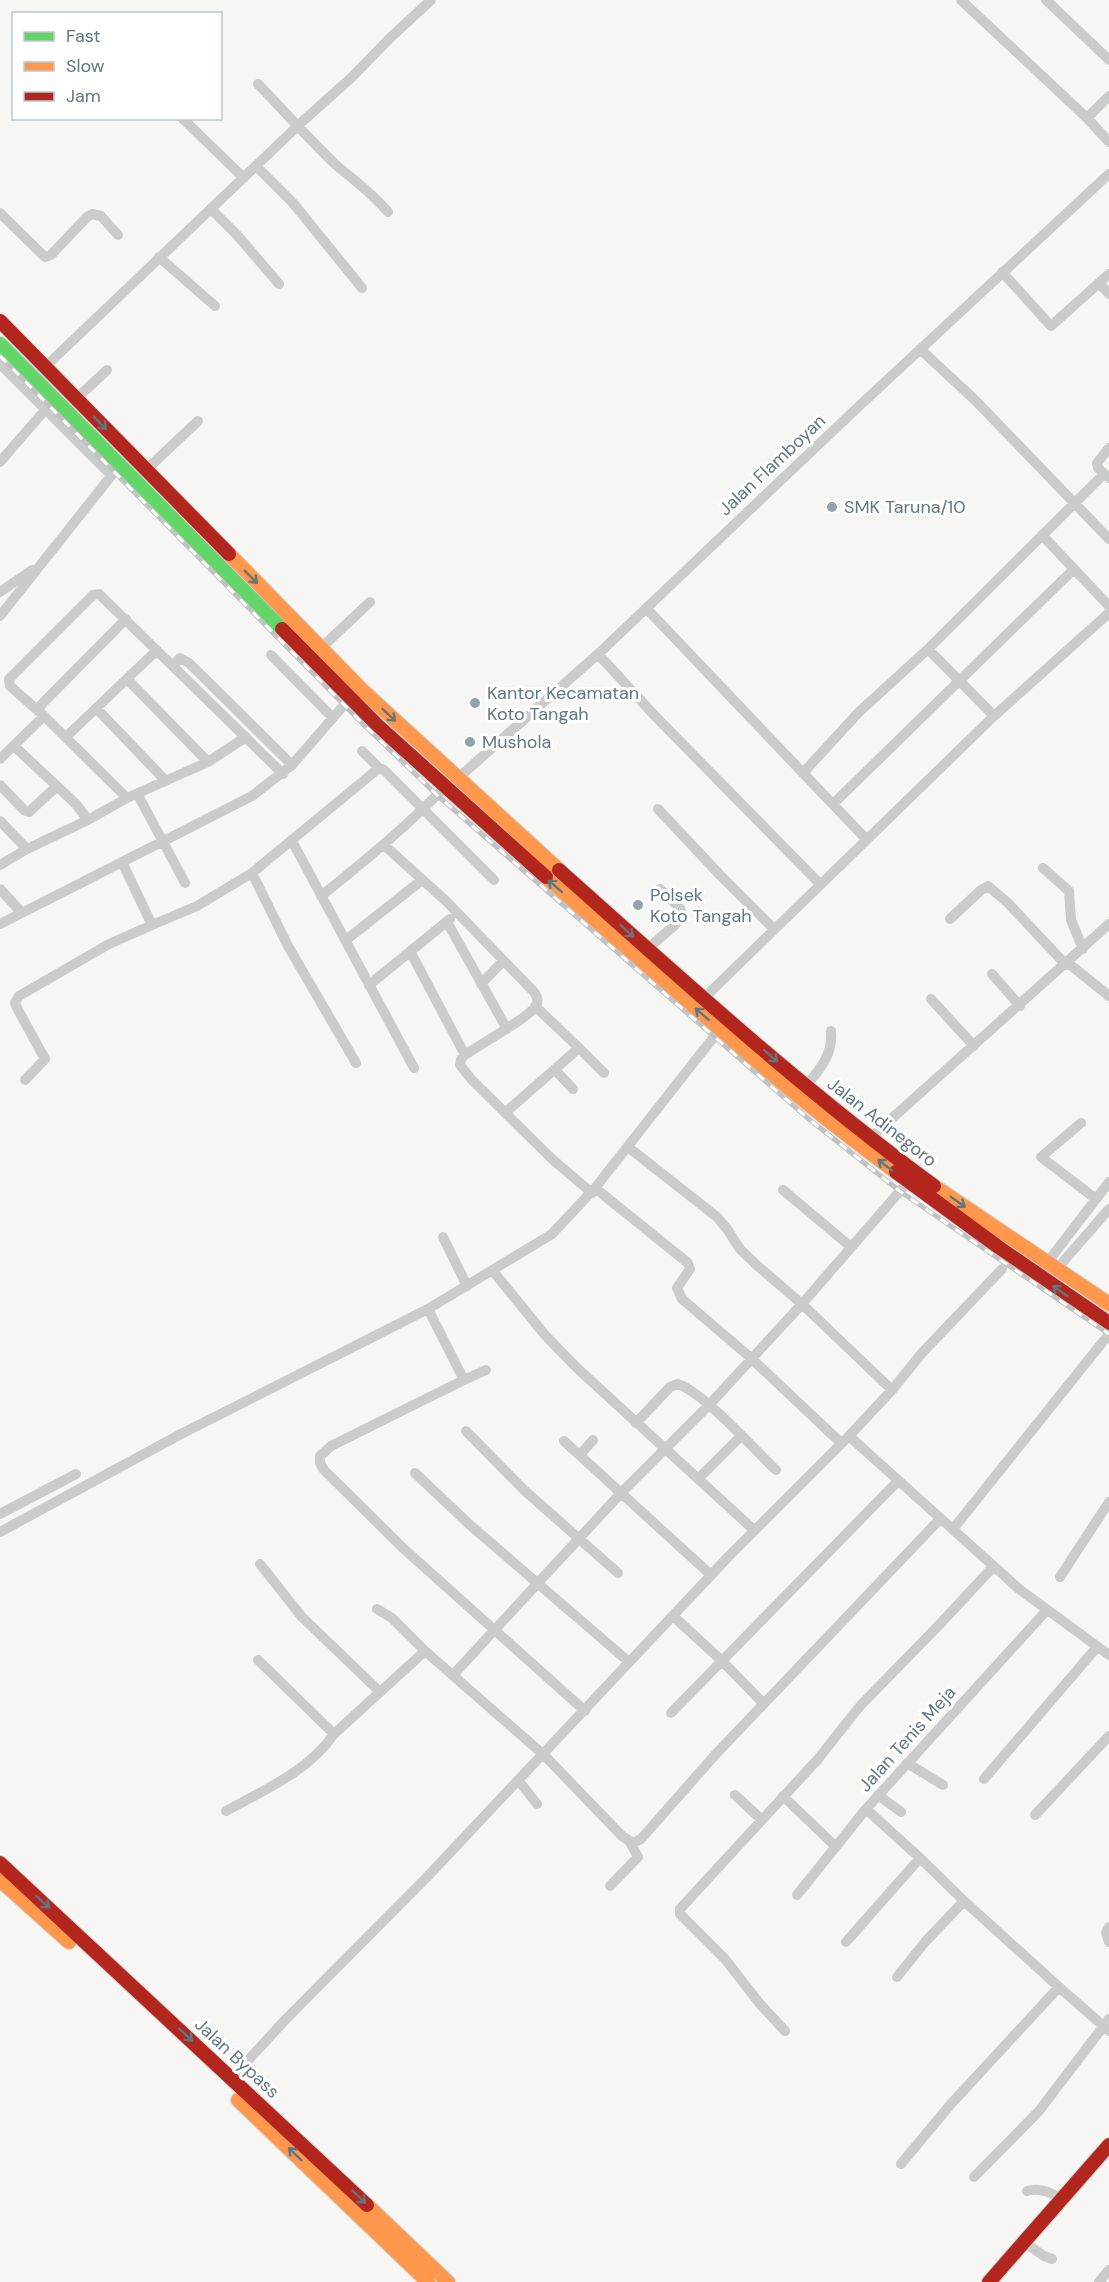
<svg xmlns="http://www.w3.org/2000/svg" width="1109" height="2282" viewBox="0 0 1109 2282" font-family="'DM Sans',sans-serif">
<rect width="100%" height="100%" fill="#f6f6f4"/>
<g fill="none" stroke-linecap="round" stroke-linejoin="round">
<g stroke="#d2d4d4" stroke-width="16">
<path id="fast" d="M0,344L282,629"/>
</g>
<g stroke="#d2d4d4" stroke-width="16">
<path id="slow" d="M229,554L363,691L559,870
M546,877C661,977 773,1082 896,1172
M934,1186L1109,1304
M0,1880L69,1942
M238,2100L428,2282
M367,2205L448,2282"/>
</g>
<g stroke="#d2d4d4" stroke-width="16">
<path id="jam" d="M0,321L229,554
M282,629L377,725L546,877
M559,870C681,979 802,1089 934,1186
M896,1172L1001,1249L1109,1323
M0,1863L367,2205
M989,2282L1109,2145"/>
</g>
<path stroke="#cacccc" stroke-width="10" d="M961,0L1087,118
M1046,0L1109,60
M258,84C284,111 309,139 336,165C355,181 372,193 388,212
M1109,96L1087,118L1109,142
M182,118L244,178
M256,166L293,203L362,288
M211,209L238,236L279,284
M0,213L45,257L51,255L87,217L92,214L101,216L118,235
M159,257L215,306
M1002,272L1051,326L1109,274
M1099,283L1109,294
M920,349L975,400L1109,539
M0,364L111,475
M45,367L304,120L351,78L390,38L431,0
M76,399L107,370
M0,462L45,410
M146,470L198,421
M1109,478L1098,468L1097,463L1109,448
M1042,535L1109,606
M0,592L32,570
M646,608L803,773
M0,616L119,466
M321,648L370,602
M928,649L994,716
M598,654L656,717L820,884
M271,655L333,718
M173,665L180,658L189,663L292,765
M127,679L208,762
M96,708L165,780
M37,709L126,619
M44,716L10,686L9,679L93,595L99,594L283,774
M66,737L157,650
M14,746L76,804L88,820
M362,751L379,768
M0,759L44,716L127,798
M457,779L598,654L858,407L1109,174
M0,785L24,810L29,812L57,786
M138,795L185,883
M833,804L1074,569
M658,809L720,875L774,929
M0,821L27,849
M866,839L803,773L859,712L928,649L1104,474
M292,841L414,1068
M384,845L446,901L534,992C537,996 539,1001 536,1006C527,1019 480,1044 465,1055L461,1059L460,1065L472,1080L552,1159L592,1193
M0,865L27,849L88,820L127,798L208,762L246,737
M1043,868L1069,891L1071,920L1083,949
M252,873L288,946L356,1063
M0,889L22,913
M321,896C364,862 406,827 444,788
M950,919L981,890L988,886L1008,903L1066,965
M447,922L507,1029
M0,924L252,796L292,765L351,697
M152,925L197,906L252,873L379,768L384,770L494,880
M346,940L422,880
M647,949L675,925L682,914L680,908L660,889
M411,953L465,1055
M1068,963L1109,996
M992,974L1020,1006
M481,984L503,961
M369,985L450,919
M705,997L994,716L1109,613
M931,999L974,1046
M579,1048L604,1073
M555,1070L573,1089
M25,1080L45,1059L17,1008L15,1003L19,996L109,944L152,925L122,862
M806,1086C820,1069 833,1055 831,1031
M506,1112L579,1048L535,1006
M1081,1123L1041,1157L1096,1199
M870,1138L1109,924
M628,1147L717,1217L727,1229L740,1249L760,1268L802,1304L892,1390
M595,1188L688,1263L690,1269L677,1288L682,1299L751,1358L841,1443
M783,1190L851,1247
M443,1237L467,1286
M1047,1263L1109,1182
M1056,1270L1109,1209
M493,1271L545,1335L577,1368L754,1530
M428,1309L464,1380L486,1370
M464,1380L331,1446L320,1456V1463L324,1470L404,1549L585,1711
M636,1423L670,1387L678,1384C704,1393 754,1449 776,1470
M466,1431L524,1490L618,1573
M849,1436L1019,1589L1109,1655
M564,1441L711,1575
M580,1455L593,1440
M415,1473L470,1525L629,1662
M698,1479L741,1436
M0,1514L76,1474
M953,1529L1109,1334
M0,1532L181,1434L428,1309L552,1234L595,1188L720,1029
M260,1564L302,1617L379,1691
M1060,1577L1109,1502
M377,1609L392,1618L425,1651L544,1755L622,1836L633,1843L641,1839L715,1755L940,1519
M673,1616L721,1660L763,1703
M258,1660L334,1734
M453,1675L621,1493L709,1405L802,1304L907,1183
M671,1713L898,1481
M907,1763L943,1785
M984,1779L1097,1647
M518,1780L537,1804
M735,1795L761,1819
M878,1795L901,1812
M783,1796L835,1846
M866,1809L920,1858L964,1901L925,1942L897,1977
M226,1811C264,1790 309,1771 334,1734L425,1651
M1035,1815L1109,1736
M610,1886L638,1857L630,1842
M797,1895L866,1809L1047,1610
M964,1901L1059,1987
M1109,1927L1106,1933L1109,1942
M846,1942L920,1858
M785,2031L760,2004L725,1959L680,1914V1909L818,1759L860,1706L940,1624L993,1567
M232,2078L286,2019L428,1876L729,1556L849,1436L892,1390L922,1353L1002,1269
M901,2164L951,2104L1059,1987L1109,2031
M974,2177L1039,2111L1109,2019
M1027,2191C1040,2187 1051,2192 1061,2199
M1024,2242L1044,2256L1052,2259
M1099,2282L1109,2270"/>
<use href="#fast" stroke="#63d668" stroke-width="14"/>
<use href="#slow" stroke="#ff974d" stroke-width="14"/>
<use href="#jam" stroke="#b3261e" stroke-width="14"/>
<g stroke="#c0c2c3" stroke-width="5">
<path id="rail" d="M0,356L363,724L437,795L810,1120L901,1192L1109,1334"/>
</g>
<use href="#rail" stroke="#fff" stroke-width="3" stroke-dasharray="9" stroke-linecap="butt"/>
</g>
<defs><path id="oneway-shaft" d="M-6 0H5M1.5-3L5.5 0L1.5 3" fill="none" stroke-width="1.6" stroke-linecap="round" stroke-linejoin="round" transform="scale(1.5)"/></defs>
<g stroke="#607680">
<use href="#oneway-shaft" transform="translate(100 423) rotate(46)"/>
<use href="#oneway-shaft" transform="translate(251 577) rotate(45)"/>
<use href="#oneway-shaft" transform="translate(389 715) rotate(43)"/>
<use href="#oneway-shaft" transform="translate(555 886) rotate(-139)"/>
<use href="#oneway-shaft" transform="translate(627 931) rotate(42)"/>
<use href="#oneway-shaft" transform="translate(702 1014) rotate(-139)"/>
<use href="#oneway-shaft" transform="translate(771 1056) rotate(41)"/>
<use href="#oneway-shaft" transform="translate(885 1165) rotate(-143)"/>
<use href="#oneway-shaft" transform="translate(958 1202) rotate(35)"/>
<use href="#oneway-shaft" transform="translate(1060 1291) rotate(-146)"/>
<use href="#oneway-shaft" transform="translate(43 1902) rotate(42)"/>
<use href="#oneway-shaft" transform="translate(186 2035) rotate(43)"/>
<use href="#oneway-shaft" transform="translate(295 2154) rotate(-136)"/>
<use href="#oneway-shaft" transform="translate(359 2197) rotate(44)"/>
</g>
<g fill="#94a3a9" stroke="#fff" stroke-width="2">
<circle cx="832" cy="507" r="6"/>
<circle cx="475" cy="703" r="6"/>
<circle cx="470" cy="742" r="6"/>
<circle cx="638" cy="905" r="6"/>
</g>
<g text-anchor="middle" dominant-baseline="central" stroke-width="6" stroke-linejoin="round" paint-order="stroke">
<g font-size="18" fill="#607680" stroke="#fff">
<text transform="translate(772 465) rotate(-43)">Jalan Flamboyan</text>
<text transform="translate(882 1122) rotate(38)">Jalan Adinegoro</text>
<text transform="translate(907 1739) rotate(-48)">Jalan Tenis Meja</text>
<text transform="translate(237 2058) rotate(43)">Jalan Bypass</text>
</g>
<g font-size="18" fill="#607680" stroke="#fff" text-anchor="start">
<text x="844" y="507">SMK Taruna/10</text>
<text x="487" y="693">Kantor Kecamatan<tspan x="487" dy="21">Koto Tangah</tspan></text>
<text x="482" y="742">Mushola</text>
<text x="650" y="895">Polsek<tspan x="650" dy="21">Koto Tangah</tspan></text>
</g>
</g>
<rect x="12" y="12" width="210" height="108" fill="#ffffff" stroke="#bfc8cc" stroke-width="1.5"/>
<rect x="24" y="32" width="30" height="9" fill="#63d668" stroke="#bfc8cc" stroke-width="1.5"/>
<text x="66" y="42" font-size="18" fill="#607680">Fast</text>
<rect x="24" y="62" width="30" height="9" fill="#ff974d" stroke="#bfc8cc" stroke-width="1.5"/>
<text x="66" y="72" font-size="18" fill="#607680">Slow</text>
<rect x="24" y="92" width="30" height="9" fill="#b3261e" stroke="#bfc8cc" stroke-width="1.5"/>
<text x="66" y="102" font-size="18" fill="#607680">Jam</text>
</svg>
